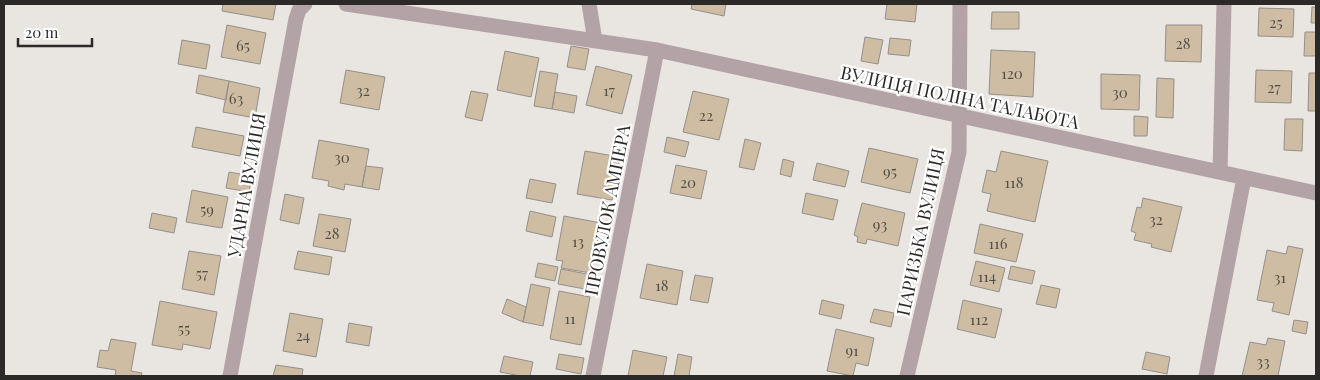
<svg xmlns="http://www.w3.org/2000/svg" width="1320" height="380" viewBox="0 0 1320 380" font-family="'Playfair Display',serif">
<rect width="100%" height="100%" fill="#e9e5e1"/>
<path fill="#cebda3" stroke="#93908c" d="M223,4H276L273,20L222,11Z
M692,4H726L724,16L691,9Z
M887,4H917L915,22L885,19Z
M1312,7H1316V23H1311Z
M1259,8L1294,9L1293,37L1258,36Z
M992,12H1019V29H991Z
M227,25L266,33L260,64L221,57Z
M1166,25H1202L1201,62L1165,61Z
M1305,32H1316V56H1304Z
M865,37L883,40L878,64L861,61Z
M890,38L911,40L909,56L888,54Z
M182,40L210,45L206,69L178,64Z
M571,46L589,49L585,70L567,67Z
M991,50L1035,52L1033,97L989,94Z
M505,51L539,58L531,97L497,90Z
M596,66L632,75L622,114L586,105Z
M346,70L385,77L379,110L340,103Z
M1256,70L1292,71L1291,103L1255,102Z
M540,71L558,74L552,109L534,106Z
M1309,73H1316V111H1308Z
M1101,74L1140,75L1139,110L1101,109Z
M199,75L229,81L226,100L196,93Z
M1157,78L1174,79L1173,118L1156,117Z
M229,81L260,88L255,118L223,112Z
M471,91L488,94L482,121L465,117Z
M693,91L729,99L719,140L683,132Z
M555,92L577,96L574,113L552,109Z
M1134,116L1148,117L1147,136H1134Z
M1285,119H1303L1302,151L1284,150Z
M196,127L244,136L240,156L192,147Z
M667,137L689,142L685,157L664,152Z
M745,139L761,143L754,170L739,167Z
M319,140L369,149L362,187L345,184L344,190L328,186L329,181L312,178Z
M869,148L918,159L910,193L861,182Z
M585,151L620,157L612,200L577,194Z
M1001,151L1048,161L1035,222L987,211L991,194L982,192L987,170L996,172Z
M783,159L794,162L791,177L780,174Z
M817,163L849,171L845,187L813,180Z
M676,165L707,171L701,199L670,193Z
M366,166L383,168L379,190L362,187Z
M229,172L252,176L249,192L226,188Z
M530,179L556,184L552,203L526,198Z
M192,190L228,197L222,228L186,222Z
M806,193L838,200L833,220L802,213Z
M285,194L304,198L299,224L280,220Z
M1143,198L1182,207L1171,252L1151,247L1152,244L1134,240L1136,233L1131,231L1137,207L1141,208Z
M862,203L905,213L898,246L867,239L866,244L857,242L858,237L854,235Z
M530,211L556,217L552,237L526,231Z
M152,213L177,218L174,233L149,228Z
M319,214L351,219L345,252L313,246Z
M564,216L601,223L591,273L561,268L563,261L556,260Z
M980,224L1023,234L1016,262L974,253Z
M1288,246L1303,249L1289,315L1272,311L1274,303L1257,300L1267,250L1286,254Z
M189,251L221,256L214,295L182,289Z
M298,251L332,257L329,275L294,269Z
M976,261L1005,268L999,292L970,285Z
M538,263L558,267L555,281L535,277Z
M647,264L683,271L677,305L640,298Z
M1011,266L1035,271L1032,284L1008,279Z
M561,269L587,274L585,289L558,284Z
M695,275L713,278L708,303L690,300Z
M531,284L550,288L543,326L523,322Z
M1041,285L1060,289L1056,308L1036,304Z
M559,291L590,297L581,345L550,339Z
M507,299L526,307L523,322L502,313Z
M822,300L844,305L841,319L819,314Z
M963,300L1002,309L995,338L957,329Z
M160,301L217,312L210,349L183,344L182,350L152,345Z
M874,309L894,313L891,327L870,322Z
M290,313L323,319L316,357L283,351Z
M1294,320L1308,322L1306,334L1292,331Z
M349,323L372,327L369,346L346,342Z
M836,329L874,338L868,366L856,363L853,376L827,371Z
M1268,338L1285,341L1278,376H1242L1250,342L1266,345Z
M111,339L136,343L131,371L142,373L141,376H115L116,370L97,367L100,350L108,351Z
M633,350L667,357L663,376H628Z
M1146,352L1170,357L1167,374L1142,369Z
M559,354L584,358L581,374L556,369Z
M678,354L692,357L689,376H674Z
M504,356L533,362L530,376H520L500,372Z
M276,365L303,369L302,376H273Z"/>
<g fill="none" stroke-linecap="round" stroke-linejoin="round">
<path stroke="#b3a3a6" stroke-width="15" d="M346,4L657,50L1316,193
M589,4L595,41
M1220,172L1224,4
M230,376L296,19L299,10L305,4
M593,376L657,50
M907,376L959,152L960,4
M1206,376L1244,178"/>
</g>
<g text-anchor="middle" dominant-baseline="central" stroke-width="4.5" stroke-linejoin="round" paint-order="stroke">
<g font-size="15" fill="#544f48">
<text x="1276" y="22">25</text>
<text x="1183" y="43">28</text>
<text x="243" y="45">65</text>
<text x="1012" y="73">120</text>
<text x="1274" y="87">27</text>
<text x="363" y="90">32</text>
<text x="609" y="90">17</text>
<text x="1120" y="92">30</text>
<text x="236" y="98">63</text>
<text x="706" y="115">22</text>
<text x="342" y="157">30</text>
<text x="890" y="171">95</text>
<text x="688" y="182">20</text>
<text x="1014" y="182">118</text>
<text x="207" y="209">59</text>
<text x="1156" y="219">32</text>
<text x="880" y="224">93</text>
<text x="332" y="233">28</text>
<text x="578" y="241">13</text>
<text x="998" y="243">116</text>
<text x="202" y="273">57</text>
<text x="987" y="276">114</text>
<text x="1280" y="277">31</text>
<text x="662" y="285">18</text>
<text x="570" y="318">11</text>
<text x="979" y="319">112</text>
<text x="184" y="328">55</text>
<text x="303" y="335">24</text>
<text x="852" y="350">91</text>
<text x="1263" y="361">33</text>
</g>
<g font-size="18" fill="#2c2a29" stroke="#fff">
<text transform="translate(960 97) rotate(12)">ВУЛИЦЯ ПОЛІНА ТАЛАБОТА</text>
<text transform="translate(246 185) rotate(-80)">УДАРНА ВУЛИЦЯ</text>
<text transform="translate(607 210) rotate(-79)">ПРОВУЛОК АМПЕРА</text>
<text transform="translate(920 232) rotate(-78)">ПАРИЗЬКА ВУЛИЦЯ</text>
</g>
</g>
<rect width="1320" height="380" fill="none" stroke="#2c2a29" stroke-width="10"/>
<path d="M18 38v8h74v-8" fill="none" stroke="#2c2a29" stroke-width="2.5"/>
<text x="25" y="38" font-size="15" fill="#2c2a29" stroke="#ffffff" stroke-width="4" paint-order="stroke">20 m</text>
</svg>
